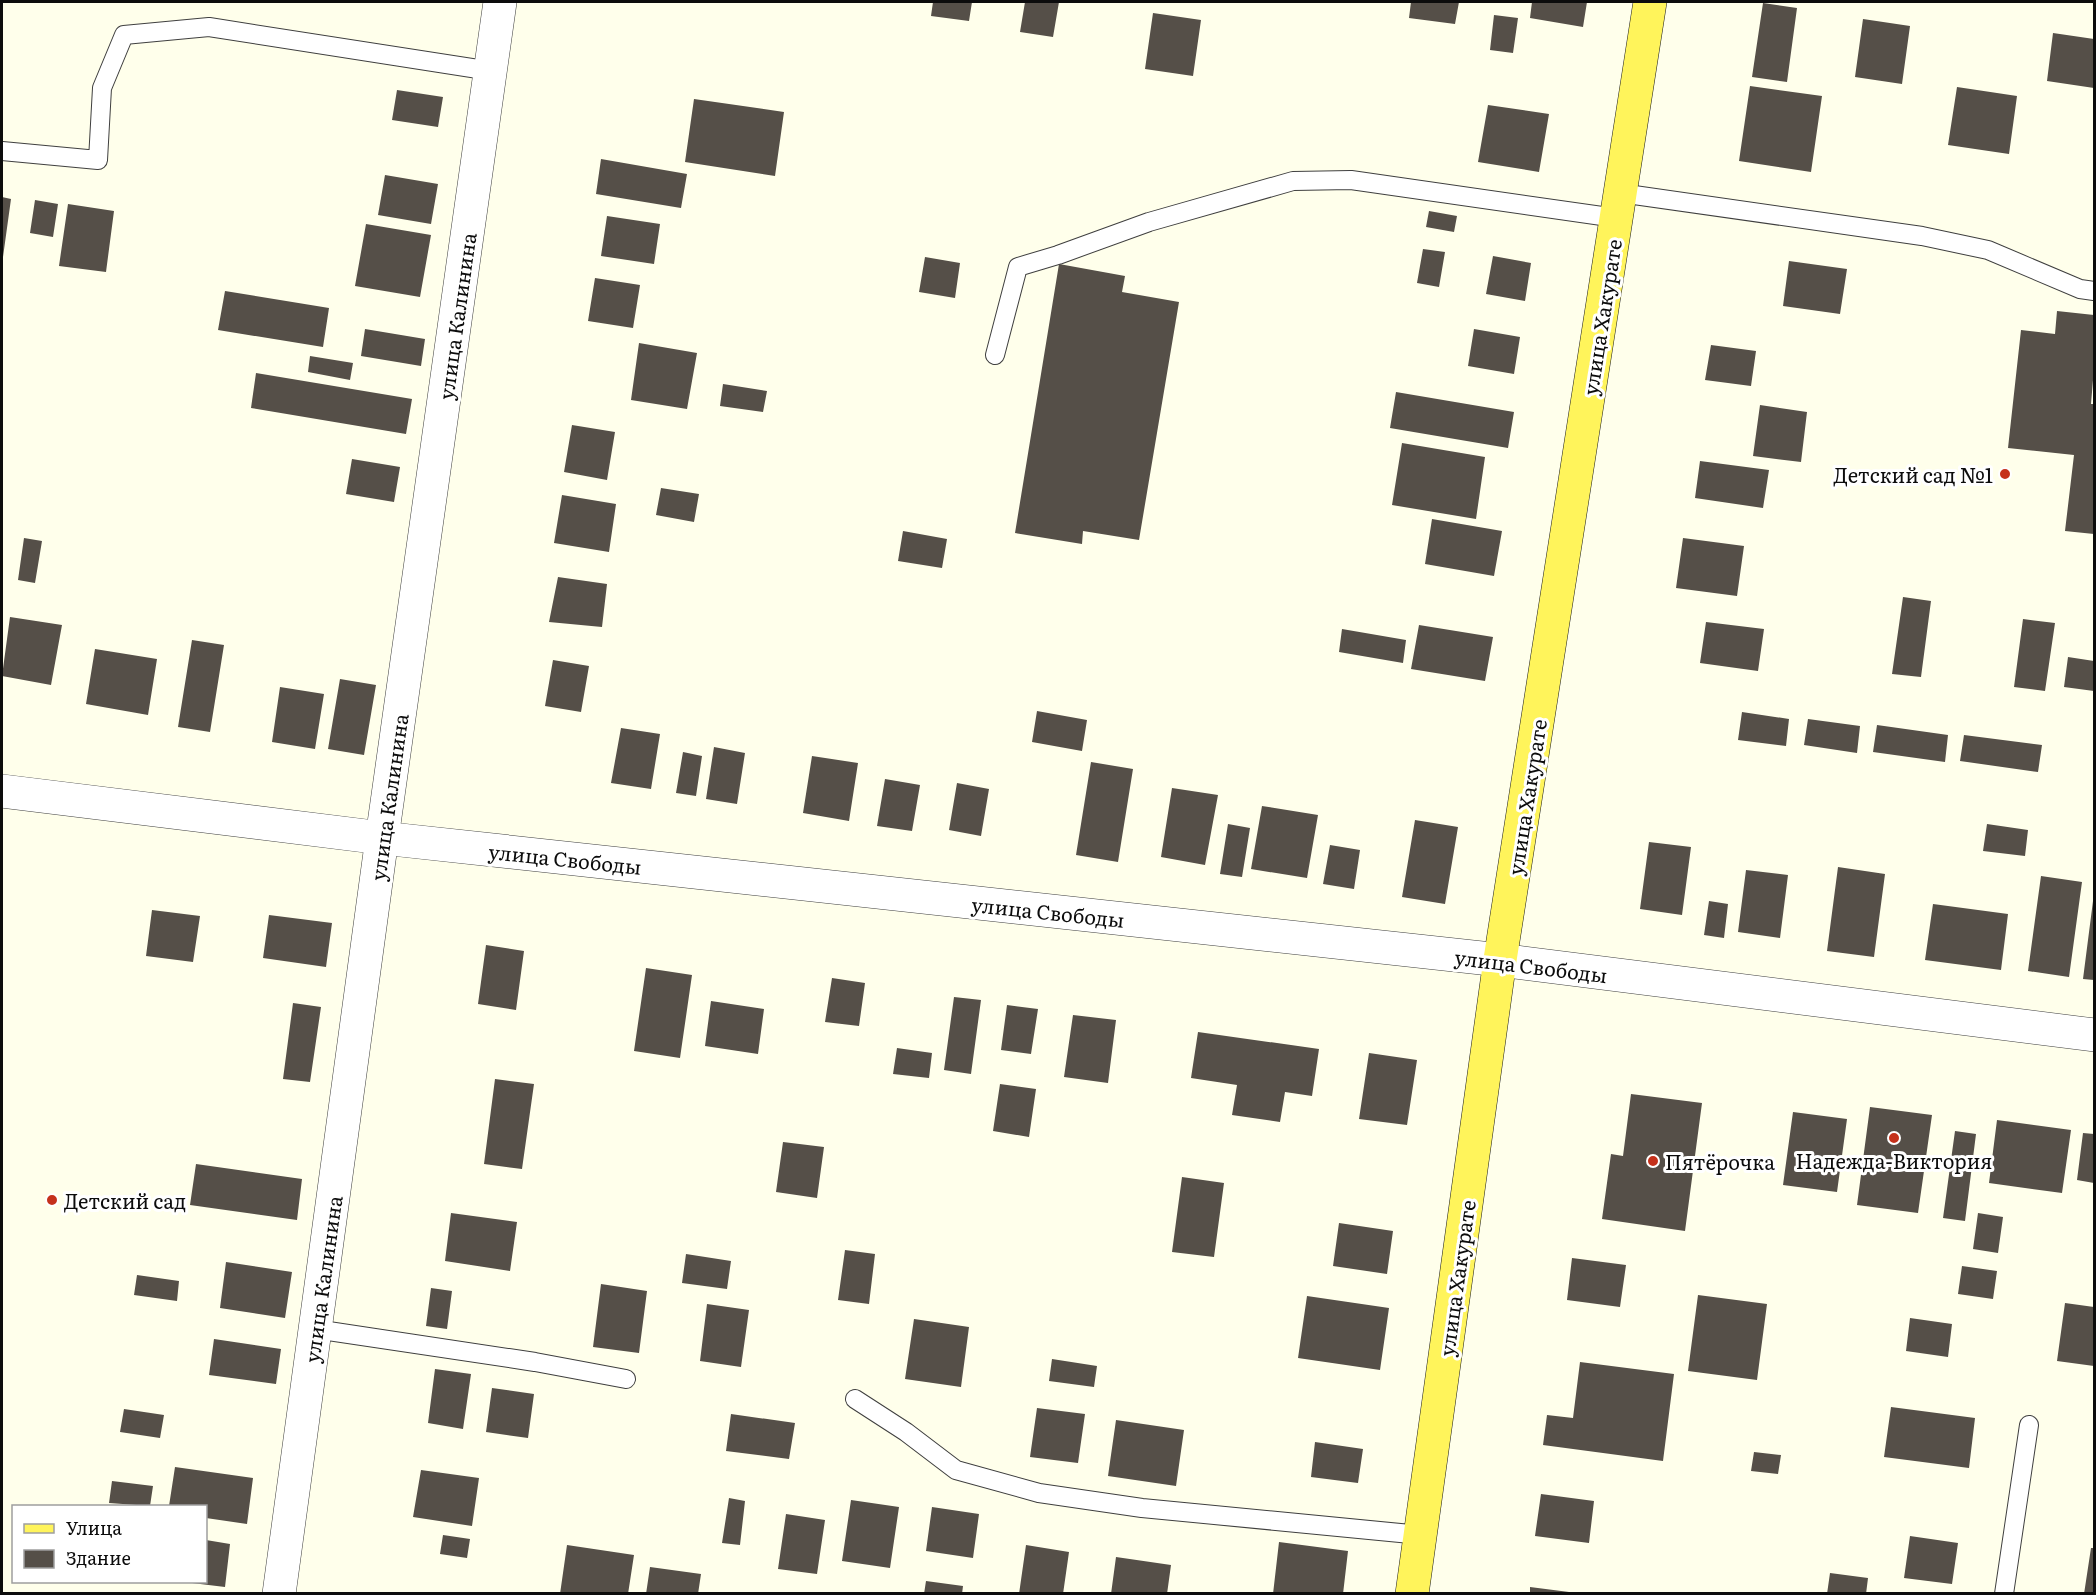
<svg xmlns="http://www.w3.org/2000/svg" width="2096" height="1595" viewBox="0 0 2096 1595" font-family="Literata,serif">
<rect width="100%" height="100%" fill="#ffffeb"/>
<path fill="#554f48" d="M933,2H972L969,21L931,16Z
M1025,2H1059L1053,37L1020,32Z
M1411,2H1459L1455,24L1409,18Z
M1532,2H1587L1583,27L1530,18Z
M1763,3L1797,8L1787,82L1752,77Z
M1153,13L1201,20L1193,76L1145,69Z
M1494,15L1518,18L1513,53L1490,50Z
M1863,19L1910,26L1902,84L1855,77Z
M2053,33L2094,39V88L2047,81Z
M1750,86L1822,96L1811,172L1739,161Z
M1957,87L2017,96L2009,154L1948,145Z
M397,90L443,97L438,127L392,120Z
M694,99L784,112L775,176L685,162Z
M1488,105L1549,114L1539,172L1478,162Z
M601,159L687,174L681,208L596,194Z
M385,175L438,184L431,224L378,215Z
M2,197L11,199L3,257H2Z
M35,200L58,204L53,237L30,233Z
M68,204L114,211L106,272L59,266Z
M1429,211L1457,216L1454,232L1426,227Z
M607,216L660,224L654,264L601,256Z
M366,224L431,235L420,297L355,286Z
M1423,249L1445,252L1439,287L1417,283Z
M1493,256L1531,263L1525,301L1486,294Z
M925,257L960,263L955,298L919,292Z
M1789,261L1847,269L1840,314L1783,306Z
M1059,264L1125,276L1122,292L1179,302L1139,540L1083,531L1082,544L1015,533Z
M595,278L640,285L633,328L588,321Z
M225,291L329,308L323,347L218,330Z
M2057,311L2094,315V368L2091,404H2094V534L2065,531L2074,455L2008,448L2021,330L2055,334Z
M365,329L425,339L421,366L361,356Z
M1474,329L1520,337L1514,374L1468,366Z
M639,343L697,353L687,409L631,400Z
M1711,345L1756,351L1751,386L1705,380Z
M310,356L353,363L350,380L308,372Z
M256,373L412,399L406,434L251,408Z
M723,384L767,391L763,412L720,406Z
M1396,392L1514,412L1508,448L1390,428Z
M1760,405L1807,412L1801,462L1753,456Z
M572,425L615,432L607,480L564,472Z
M1402,443L1485,457L1476,519L1392,505Z
M352,459L400,467L394,502L346,494Z
M1700,461L1769,470L1763,508L1695,498Z
M661,488L699,494L694,522L656,515Z
M562,495L616,504L609,552L554,543Z
M1432,519L1502,531L1494,576L1425,564Z
M903,531L947,539L942,568L898,561Z
M24,538L42,541L35,583L18,580Z
M1683,538L1744,546L1737,596L1676,588Z
M558,577L607,584L602,627L549,622Z
M1903,597L1931,601L1921,677L1892,674Z
M10,617L62,625L51,685L2,676Z
M2023,619L2055,623L2045,691L2014,687Z
M1706,622L1764,629L1758,671L1700,663Z
M1419,625L1493,637L1485,681L1411,669Z
M1342,629L1406,640L1403,663L1339,652Z
M192,640L224,645L210,732L178,727Z
M95,649L157,659L148,715L86,704Z
M2068,657L2094,661V691L2064,687Z
M553,660L589,666L581,712L545,706Z
M340,679L376,685L364,755L328,749Z
M280,687L324,694L315,749L272,742Z
M1037,711L1087,720L1082,751L1032,742Z
M1742,712L1789,719L1786,746L1738,740Z
M1808,719L1860,726L1857,753L1804,745Z
M1877,725L1948,735L1945,762L1873,752Z
M621,728L660,734L651,789L611,783Z
M1964,735L2042,745L2038,772L1960,761Z
M714,747L745,753L737,804L706,799Z
M683,752L702,756L696,796L676,793Z
M812,756L858,763L849,821L803,813Z
M1091,762L1133,769L1118,862L1076,855Z
M885,779L920,785L912,831L877,826Z
M957,783L989,789L981,836L949,830Z
M1172,788L1218,795L1205,865L1161,857Z
M1262,806L1318,815L1307,878L1251,869Z
M1415,820L1458,827L1445,904L1402,897Z
M1228,824L1250,828L1242,877L1220,874Z
M1987,824L2028,830L2025,856L1983,851Z
M1649,842L1691,847L1682,915L1640,909Z
M1330,845L1360,850L1354,889L1323,884Z
M1838,867L1885,874L1874,957L1827,951Z
M1746,870L1788,875L1780,938L1738,932Z
M2041,876L2082,882L2069,977L2028,971Z
M1709,901L1728,904L1724,938L1704,935Z
M2093,901L2094,902V980L2083,979Z
M1933,904L2008,914L2001,970L1925,960Z
M152,910L200,916L193,962L146,956Z
M269,915L332,923L326,967L263,958Z
M486,945L524,951L516,1010L478,1004Z
M646,968L692,975L680,1058L634,1051Z
M832,978L865,983L859,1026L825,1022Z
M954,997L981,1000L971,1074L944,1070Z
M711,1001L764,1009L758,1054L705,1046Z
M293,1003L321,1007L310,1082L283,1079Z
M1007,1005L1038,1009L1031,1054L1001,1050Z
M1073,1015L1116,1020L1108,1083L1064,1077Z
M1198,1032L1319,1049L1312,1096L1285,1092L1280,1122L1232,1115L1237,1085L1191,1078Z
M897,1048L932,1053L929,1078L893,1074Z
M1369,1053L1417,1060L1407,1125L1359,1119Z
M495,1079L534,1084L522,1169L484,1164Z
M1000,1084L1036,1089L1029,1137L993,1131Z
M1631,1094L1702,1103L1685,1231L1602,1219L1611,1154L1623,1156Z
M1870,1107L1932,1115L1918,1213L1857,1205Z
M1793,1112L1847,1119L1837,1192L1783,1185Z
M1997,1120L2071,1130L2062,1193L1989,1183Z
M1955,1131L1976,1134L1965,1221L1943,1218Z
M2083,1133L2094,1134V1183L2077,1180Z
M783,1142L824,1147L817,1198L776,1192Z
M196,1164L302,1179L297,1220L190,1205Z
M1182,1177L1224,1183L1214,1257L1172,1252Z
M451,1213L517,1222L510,1271L445,1261Z
M1978,1213L2003,1217L1998,1253L1973,1249Z
M1339,1223L1393,1231L1387,1274L1333,1266Z
M845,1250L875,1254L869,1304L838,1300Z
M686,1254L731,1261L727,1289L682,1283Z
M1572,1258L1626,1265L1620,1307L1567,1300Z
M226,1262L292,1272L285,1318L220,1308Z
M1962,1266L1997,1271L1993,1299L1958,1294Z
M137,1275L179,1281L177,1301L134,1295Z
M601,1284L647,1291L639,1353L593,1347Z
M431,1288L452,1291L447,1329L426,1326Z
M1698,1295L1767,1304L1757,1380L1688,1371Z
M1307,1296L1389,1308L1380,1370L1298,1358Z
M2065,1303L2094,1307V1366L2057,1361Z
M707,1304L749,1310L741,1367L700,1361Z
M1910,1318L1952,1324L1948,1357L1906,1351Z
M914,1319L969,1327L961,1387L905,1379Z
M214,1339L281,1349L276,1384L209,1375Z
M1052,1359L1097,1366L1094,1387L1049,1381Z
M1580,1362L1674,1374L1663,1461L1543,1445L1547,1415L1573,1418Z
M435,1369L471,1374L463,1429L428,1423Z
M492,1388L534,1394L528,1438L486,1432Z
M1891,1407L1975,1418L1969,1468L1884,1457Z
M1037,1408L1085,1414L1078,1463L1030,1457Z
M124,1409L164,1415L160,1438L120,1432Z
M731,1414L795,1423L789,1459L726,1451Z
M1116,1420L1184,1430L1176,1486L1108,1476Z
M1315,1442L1363,1449L1358,1483L1311,1477Z
M1754,1452L1781,1455L1778,1474L1751,1471Z
M175,1467L253,1478L247,1524L206,1518V1506H169Z
M421,1470L479,1478L472,1526L413,1517Z
M112,1481L153,1486L150,1506L109,1503Z
M1541,1494L1594,1501L1589,1543L1535,1536Z
M729,1498L745,1501L740,1545L722,1543Z
M851,1500L899,1507L890,1568L842,1561Z
M932,1507L979,1514L973,1558L926,1551Z
M786,1514L825,1520L817,1574L778,1569Z
M443,1535L470,1539L467,1558L440,1554Z
M1910,1536L1958,1543L1952,1584L1904,1578Z
M206,1540L230,1544L225,1587L192,1583L206,1582Z
M1279,1542L1348,1551L1343,1594H1273Z
M567,1545L634,1555L628,1594H560Z
M1026,1545L1069,1552L1063,1594H1019Z
M2091,1548H2094V1594H2084Z
M1116,1557L1171,1565L1167,1594H1111Z
M650,1567L701,1574L698,1594H646Z
M1830,1573L1868,1578L1866,1594H1827Z
M926,1581L963,1586L962,1594H924Z
M1530,1587L1569,1592V1594H1530Z"/>
<g fill="none" stroke-linecap="round" stroke-linejoin="round">
<g stroke="#3f3f3f" stroke-width="20">
<path id="lane" d="M2,151L98,160L102,88L124,35L209,27L491,71
M1620,193L1922,236L1988,250L2080,289L2094,291
M995,355L1018,267L1058,255L1149,222L1293,181L1351,180L1616,218
M315,1329L535,1362L626,1379
M855,1399L906,1432L956,1470L1039,1493L1142,1508L1421,1535
M2004,1594L2029,1425"/>
</g>
<g stroke="#3f3f3f" stroke-width="34">
<path id="street" d="M2,791L382,838L1500,960L2094,1035
M279,1594L382,838L500,2"/>
</g>
<g stroke="#1d1d1d" stroke-width="34">
<path id="primary" d="M1412,1594L1500,960L1650,2"/>
</g>
<use href="#lane" stroke="#fff" stroke-width="18"/>
<use href="#street" stroke="#fff" stroke-width="33"/>
<use href="#primary" stroke="#fff45b" stroke-width="33"/>
</g>
<g fill="#c5311b" stroke="#fff" stroke-width="2">
<circle cx="2005" cy="474" r="6"/>
<circle cx="1894" cy="1138" r="6"/>
<circle cx="1653" cy="1161" r="6"/>
<circle cx="52" cy="1200" r="6"/>
</g>
<g text-anchor="middle" dominant-baseline="central" stroke-width="6" stroke-linejoin="round" paint-order="stroke">
<g font-size="20" fill="#0c0c0c" stroke="#fff">
<text transform="translate(456 316) rotate(-82)">улица Калинина</text>
<text transform="translate(1601 317) rotate(-81)">улица Хакурате</text>
<text transform="translate(388 797) rotate(-82)">улица Калинина</text>
<text transform="translate(1526 797) rotate(-81)">улица Хакурате</text>
<text transform="translate(565 858) rotate(6)">улица Свободы</text>
<text transform="translate(1048 911) rotate(6)">улица Свободы</text>
<text transform="translate(1531 965) rotate(7)">улица Свободы</text>
<text transform="translate(1456 1278) rotate(-82)">улица Хакурате</text>
<text transform="translate(322 1279) rotate(-82)">улица Калинина</text>
</g>
<g font-size="20" fill="#0c0c0c" stroke="#fff" text-anchor="start">
<text x="1993" y="474" text-anchor="end">Детский сад №1</text>
<text x="1894" y="1160" text-anchor="middle">Надежда-Виктория</text>
<text x="1665" y="1161">Пятёрочка</text>
<text x="64" y="1200">Детский сад</text>
</g>
</g>
<rect width="2096" height="1595" fill="none" stroke="#0c0c0c" stroke-width="6"/>
<rect x="12" y="1505" width="195" height="78" fill="#ffffff" stroke="#9e9e9e" stroke-width="1.5"/>
<rect x="24" y="1524" width="30" height="9" fill="#fff45b" stroke="#9e9e9e" stroke-width="1.5"/>
<text x="66" y="1535" font-size="18" fill="#0c0c0c">Улица</text>
<rect x="24" y="1550" width="30" height="18" fill="#554f48" stroke="#9e9e9e" stroke-width="1.5"/>
<text x="66" y="1565" font-size="18" fill="#0c0c0c">Здание</text>
</svg>
